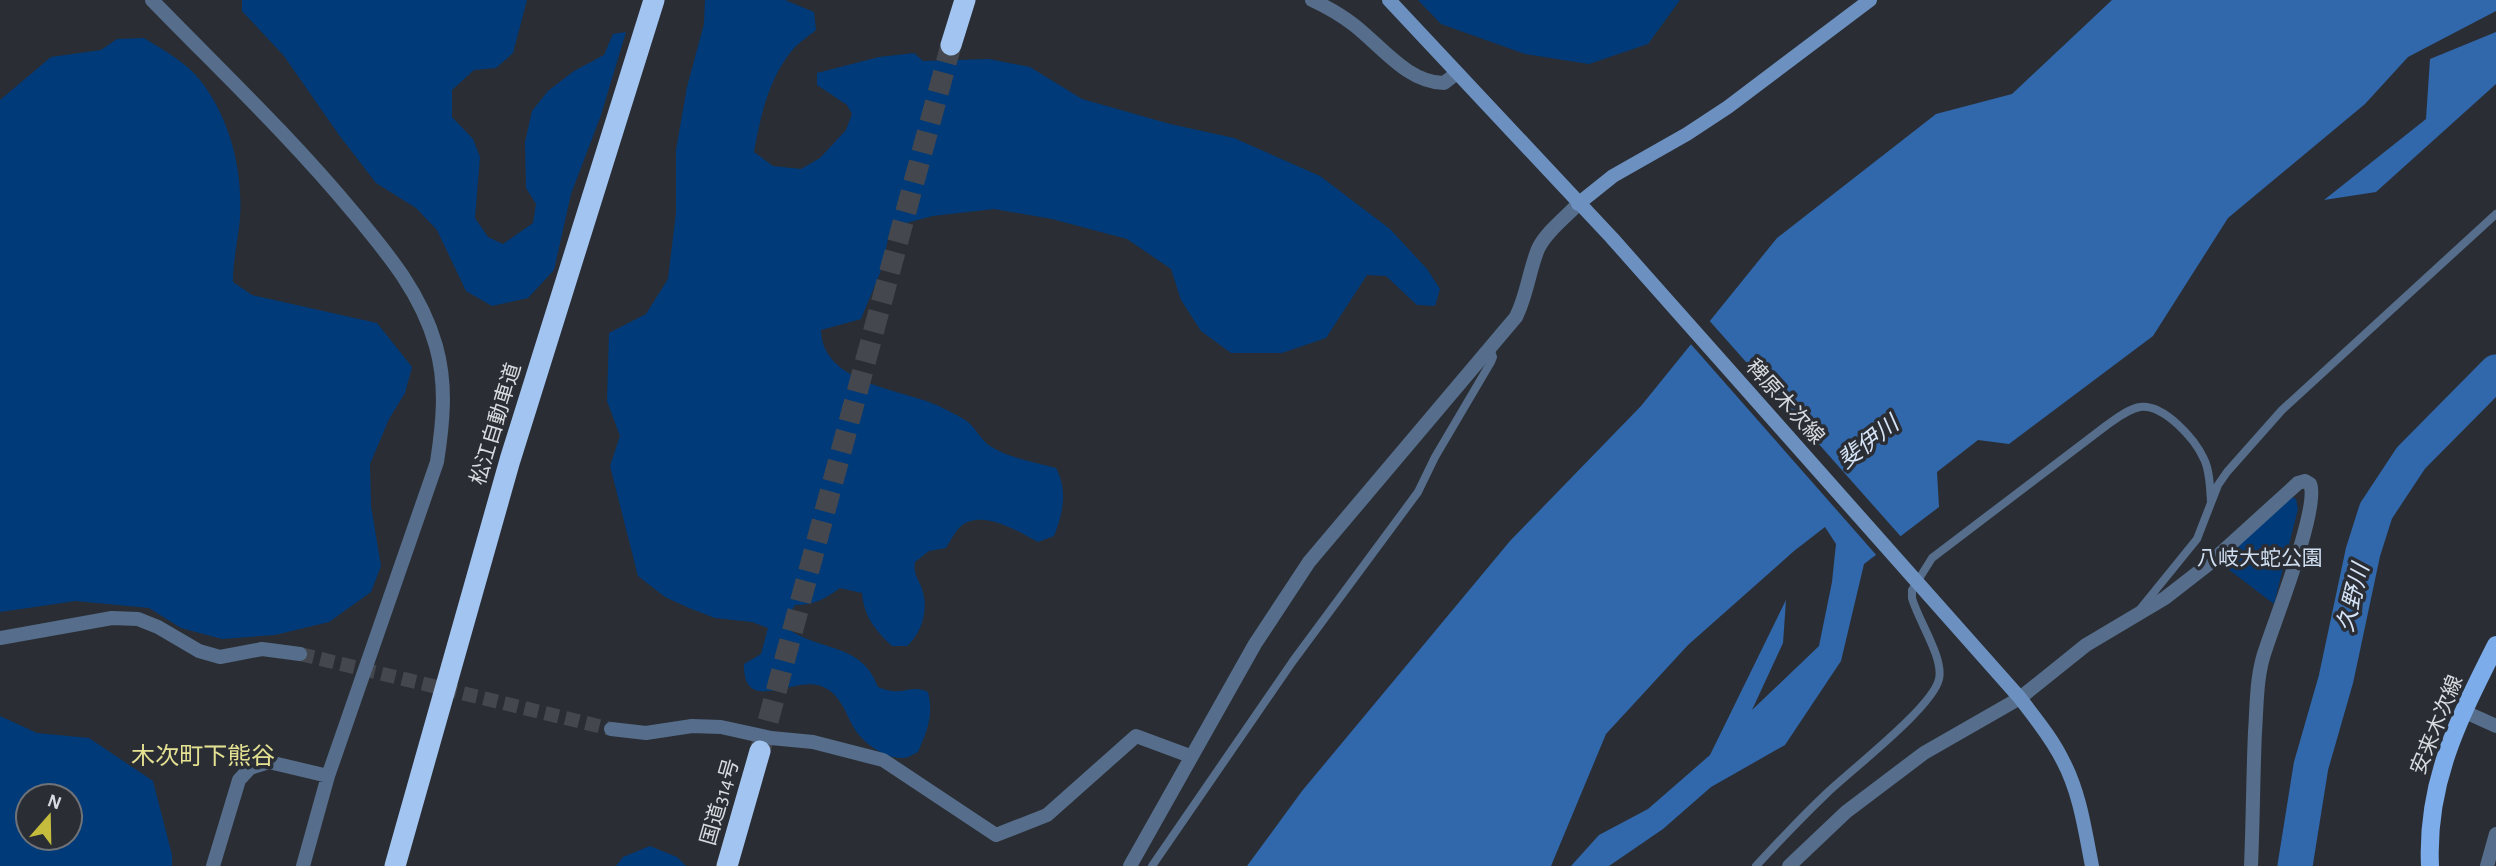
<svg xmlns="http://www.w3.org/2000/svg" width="2496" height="866" viewBox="0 0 2496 866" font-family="'Alegreya Sans','Noto Sans JP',sans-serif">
<rect width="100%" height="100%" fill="#2a2e34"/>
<path fill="#003a79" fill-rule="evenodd" d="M242,0H527L513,53L496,68L474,70L452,90V117L473,139L480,157L475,218L488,237L503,244L533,223L536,204L526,188L525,142L532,111L548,91L574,71L604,55L613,34L626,32L601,115L571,194L554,270L528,298L492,306L466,291L437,230L416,208L376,183L339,135L284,56L242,11Z
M705,0H785L814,12L816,30C807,37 797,44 790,53C768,81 760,118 754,152L773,166L801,169L820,158L846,130L852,114L847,105L817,85V73L879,57L914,53L923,61L989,59L1030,67L1082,99L1170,124L1234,138L1320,176L1390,229L1427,269L1440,289L1435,306L1417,305L1386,276L1367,275L1326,338L1282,353H1231L1201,331L1181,300L1171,269L1127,239L1052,219L994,209L933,216L891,227L880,273L861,319L821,330C822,384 902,389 939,406C948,411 960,416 968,422C976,429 981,440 990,446C1009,458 1034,462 1056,468C1068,491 1063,513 1054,536L1038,542C1018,531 979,507 959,528C954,534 950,541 946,548L929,551L915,562C913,574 918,578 922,589C929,609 922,633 907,646H892C875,630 864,616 862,593L840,588C825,599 814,605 795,605L789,615L787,628C819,652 862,642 878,687C902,698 910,683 928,692C934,715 927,731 918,752C914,754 908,758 903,758C885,759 863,743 854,728C845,712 840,693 821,686C794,676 743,716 744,664L761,654L768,628L752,622L715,618L689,608L665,597L638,576L610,466L620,436L607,401L609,333L646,314L668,279L676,213V150L687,87L704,24Z
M1418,0H1680L1648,44L1589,64L1525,54L1441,24Z
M144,38C163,50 186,62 200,80C230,118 243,170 240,218C238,240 233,260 233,282L252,295L377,323L412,367L405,393L389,419L370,464L371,506L381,566L371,592L329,622L275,635L222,639L181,628L149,608L76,601L0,612V100L51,57L101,50L117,39Z
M2292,497L2296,499L2298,509L2274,604L2219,562Z
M0,716L37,733L89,738L153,781L172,855V866H0ZM28,796H70V838H28Z
M650,846L677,857L686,866H616L623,857Z"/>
<path fill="#3167ab" d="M2112,0H2496V11L2408,57L2365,104L2228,218L2153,336L2009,444L1978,440L1937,472L1939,507L1864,564L1841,661L1785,745L1711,787L1663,829L1609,866H1571L1599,835L1648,809L1710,755L1786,600L1783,643L1752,710L1819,646L1832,582L1836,544L1825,527L1794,551L1688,645L1606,734L1551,866H1247L1302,791L1510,541L1641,406L1777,238L1936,114L2012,94Z
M2496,32V84L2376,192L2324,200L2426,119L2430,59Z"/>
<path fill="#2a2e34" d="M1707,318L1903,539L1878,557L1689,342Z"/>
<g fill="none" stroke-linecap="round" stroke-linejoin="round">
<path stroke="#3167ab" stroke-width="35" d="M2295,866L2311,766L2336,679L2363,552L2376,511L2411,458L2496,372"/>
<path stroke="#44484e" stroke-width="14" stroke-dasharray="14 7" stroke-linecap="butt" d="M300,654L611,729"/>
<path stroke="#44484e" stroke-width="21" stroke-dasharray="21 10" stroke-linecap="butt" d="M760,751L951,45"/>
<path stroke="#566e8c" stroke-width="8" d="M2141,608L2197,539L2218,485L2227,472L2282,410L2496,214
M1152,866L1293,661L1418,492L1435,457L1491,362L1493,357L1490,348
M1756,866C1779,841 1803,816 1827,793C1851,770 1933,707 1939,679C1944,658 1918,620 1912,598V590L1932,558L2107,425C2117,418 2128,409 2140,407C2164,404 2195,439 2204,459C2210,471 2210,488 2211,502"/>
<path stroke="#566e8c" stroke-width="14" d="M152,0C220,70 291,137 353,212C388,254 421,293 436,346C447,385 443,423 437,462L328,776L303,866
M1312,0C1327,7 1341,15 1354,25C1381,46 1408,83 1444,83L1457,73
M0,638L112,618L138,619L158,627L199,651L220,657L262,649L300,654
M2463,711L2496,726
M611,729L646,733L692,726L721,727L771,738L813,742L883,760L996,835L1047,815L1136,736L1190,756
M213,866L239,780L250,768L269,762L328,776
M1130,866L1255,644L1309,562L1516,317C1527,295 1529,271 1538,249C1546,232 1566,217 1578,204
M1789,866L1846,812L1924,753L2020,698L2086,645L2165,598L2210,563L2298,483L2305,481L2310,484C2320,506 2275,620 2266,648C2256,675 2257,704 2255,732C2253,777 2253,821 2251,866
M2487,866L2496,834"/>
<path stroke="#6c91c1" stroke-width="14" d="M1389,0L1612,238L2020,698C2035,718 2052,738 2063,761C2080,793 2085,831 2092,866
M1578,204L1613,176L1687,134L1728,107L1870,0"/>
<path stroke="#7cacea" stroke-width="18" d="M2430,866C2426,781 2459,719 2496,645"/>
<path stroke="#a2c4f1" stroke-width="21" d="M951,45L965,0
M395,866L510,460L654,0
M727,866L760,751"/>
</g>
<g text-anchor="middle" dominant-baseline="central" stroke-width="7" stroke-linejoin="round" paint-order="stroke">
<g font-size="21" fill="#d7dade" stroke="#2a2e34">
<text transform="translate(1785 402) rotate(48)">稗原木次線</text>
<text transform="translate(496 424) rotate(-73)">松江自動車道</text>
<text transform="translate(2437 725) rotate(-68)">安来木次線</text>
<text transform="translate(720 802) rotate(-74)">国道314号</text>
</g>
<g font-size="21" fill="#d0def1" stroke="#2a2e34">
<text x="2260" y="558">八岐大蛇公園</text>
</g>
<g font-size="23" font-style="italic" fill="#d6e4f8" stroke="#2a2e34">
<text transform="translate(1869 443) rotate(-38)">斐伊川</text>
<text transform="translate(2354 598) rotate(-76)">久野川</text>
</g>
<g font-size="24" fill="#e5e192" stroke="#2a2e34">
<text x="203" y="757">木次町下熊谷</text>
</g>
</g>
<g transform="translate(49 817) rotate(20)"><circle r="33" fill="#2a2e34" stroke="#6f7378" stroke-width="2"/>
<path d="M0-5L12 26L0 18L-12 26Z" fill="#c5bc3d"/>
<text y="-10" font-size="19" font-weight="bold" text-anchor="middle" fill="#d7dade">N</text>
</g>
</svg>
